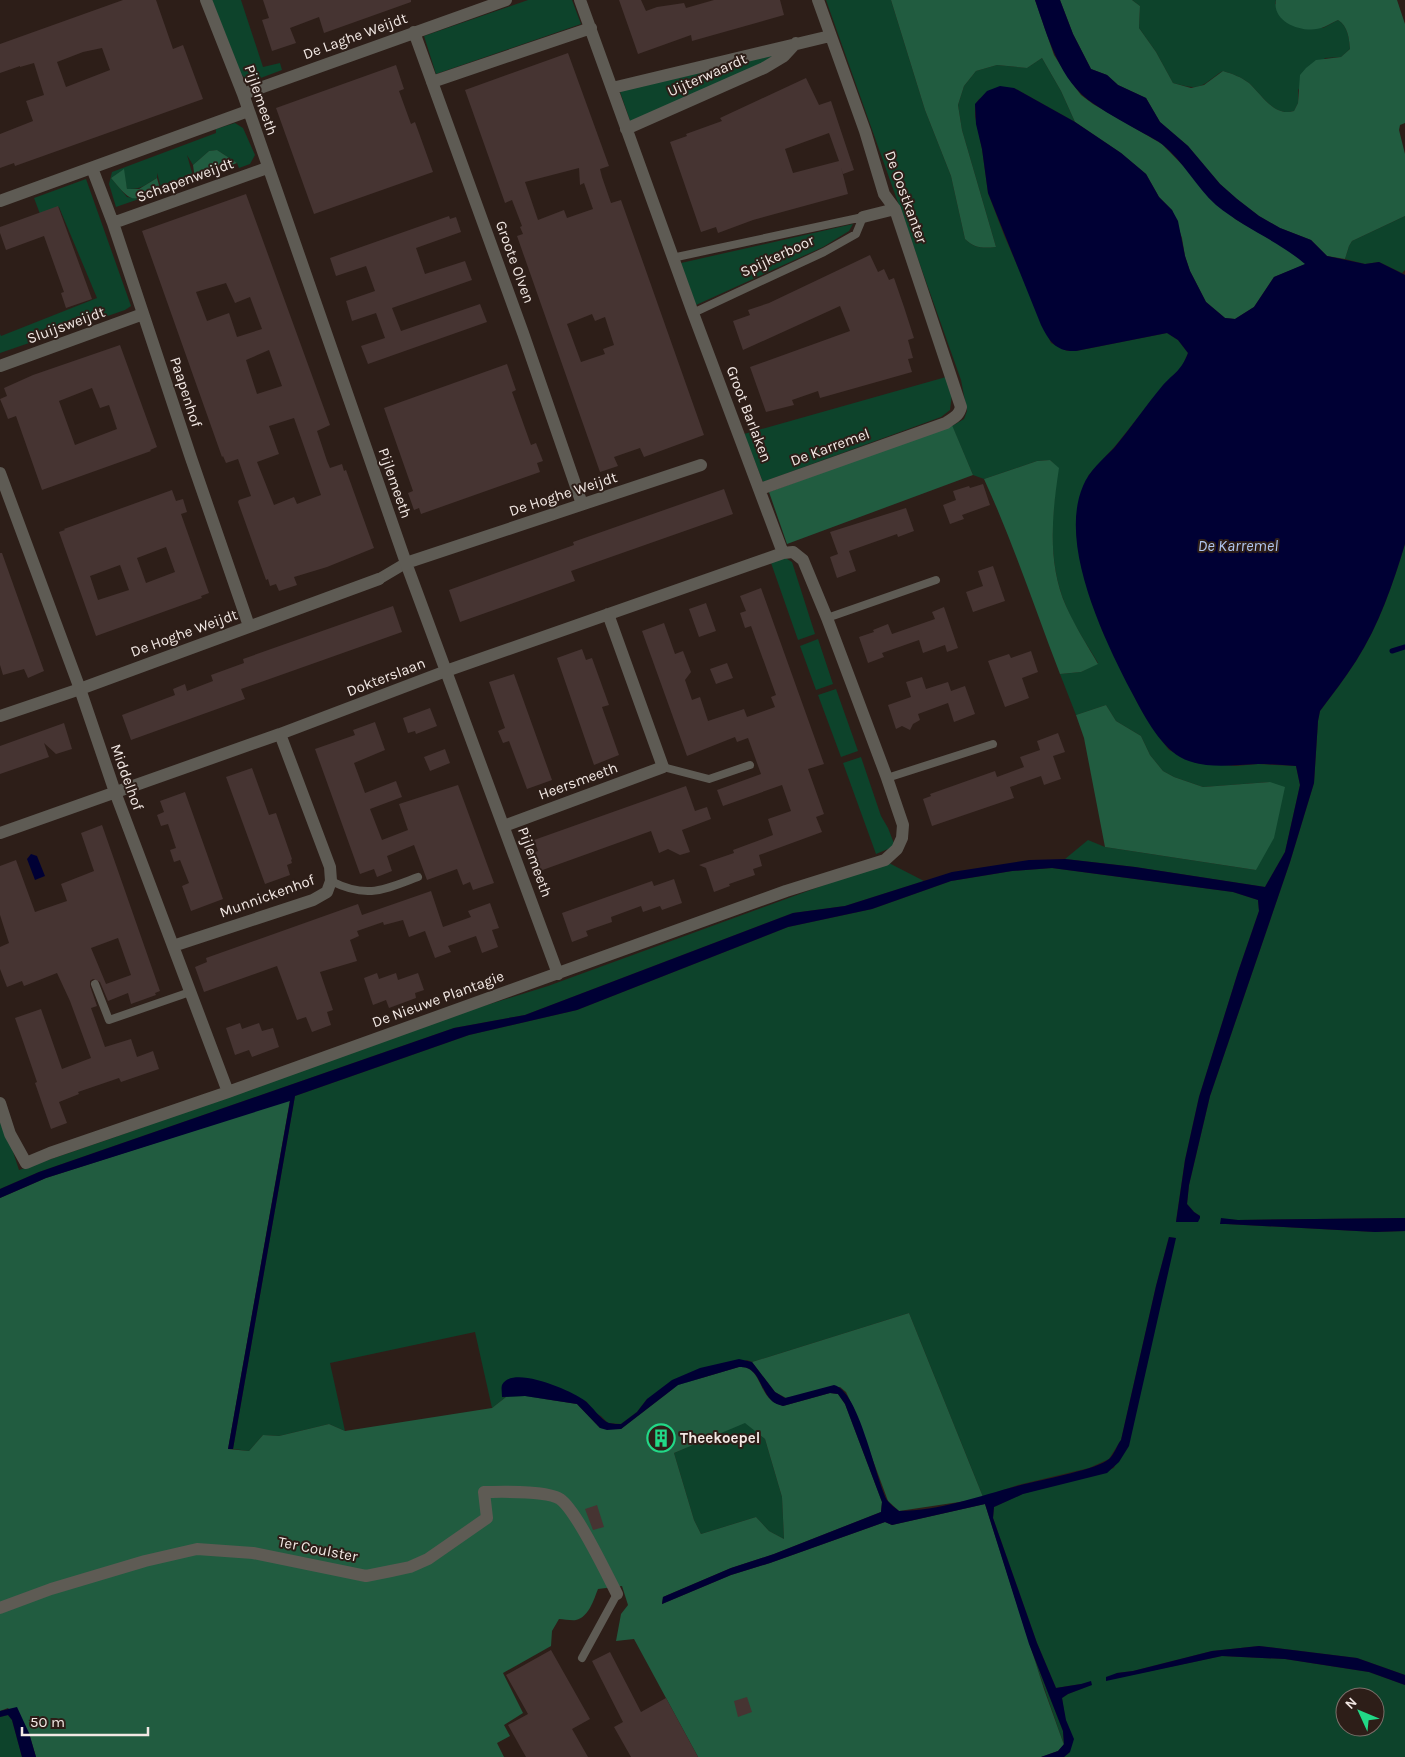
<svg xmlns="http://www.w3.org/2000/svg" width="1405" height="1757" viewBox="0 0 1405 1757" font-family="Karla,sans-serif">
<rect width="100%" height="100%" fill="#2d1e18"/>
<path fill="#0d432b" fill-rule="evenodd" d="M212,0H241L263,67L280,63L282,70L258,79L247,80L241,74Z
M528,0H572L581,24L436,74L424,36Z
M826,0H891L925,110L951,176L965,239C975,249 983,248 996,247L962,130L958,105L964,86L976,71L997,65L1027,68L1042,58L1061,91L1075,122L1014,88L979,99L975,105V116L982,149L988,193L1004,235L1051,343L1067,351H1076L1167,333L1178,340L1188,353L1182,367L1164,385L1116,445L1088,476L1081,563L1089,595L1102,630L1138,704L1159,737L1169,750L1196,763L1236,766L1258,764L1296,766L1300,785L1285,852L1265,887L1135,867L1065,859L1088,840L1105,847L1256,870L1270,782L1203,787L1174,777L1163,771L1150,755L1141,736L1116,721L1106,705L1076,715L1060,674L1081,672L1098,663C1087,644 1074,626 1066,606C1047,562 1052,514 1058,468L1050,460L1037,461L984,479L973,475L952,426L964,419L967,411L961,380Z
M1132,0H1276L1275,4L1323,28L1338,20C1348,26 1349,38 1350,49L1341,57L1325,58L1298,90V103L1294,111C1274,117 1262,95 1249,83C1241,77 1233,74 1223,71C1217,74 1212,79 1206,83C1196,90 1184,86 1173,83L1156,52L1139,28L1140,6Z
M781,51L780,57L633,129L619,89Z
M235,123L243,128L255,155L250,164L239,168L237,163L217,150L209,151L193,165L187,155L193,176L161,187L157,173V178C146,184 141,190 127,189L123,170L111,178L127,197L139,199L116,207L109,184L112,172L216,133V129Z
M86,179L131,306L125,310L0,353V334L1,336L97,298L59,207L40,214L34,198Z
M1405,216V270L1402,273L1379,262L1365,264L1345,259L1349,246L1352,241Z
M853,224L849,231L823,247L696,305L681,263Z
M946,377L952,394L950,410L941,417L763,482L744,434Z
M1405,544V1218L1238,1220L1221,1219L1226,1224L1375,1232L1405,1231V1675L1357,1658L1259,1646L1212,1651L1133,1671L1117,1673L1107,1680L1222,1656L1285,1659L1369,1672L1405,1685V1757H1064L1070,1752L1062,1698L1068,1694L1091,1685L1081,1684L1056,1688L1037,1643L993,1518L994,1507L1022,1494L1114,1468L1163,1289L1175,1238L1169,1237L1156,1286L1121,1440L1109,1459L1089,1468L1018,1485L983,1497L909,1313L752,1362L747,1360L647,1399L637,1412L621,1424L608,1423L601,1416L595,1413L586,1401L502,1397H506L492,1408L475,1332L330,1363L345,1431L329,1424L279,1436L263,1435L249,1451L233,1449L295,1096L469,1035L577,1010L788,927L872,909L951,881L1012,871L1052,868L1233,892L1258,900L1259,911L1238,972L1199,1097L1185,1160L1176,1221L1200,1216L1194,1212L1187,1204L1189,1185L1210,1096L1290,862L1314,783L1318,721L1320,711C1332,695 1345,678 1356,661C1379,625 1393,584 1405,544ZM1345,1697H1375V1727H1345Z
M784,557L792,562L815,634L798,640L770,560Z
M818,639L833,684L816,690L800,646Z
M836,689L858,751L841,757L818,695Z
M861,757L881,816L888,828L895,846L876,854L843,763Z
M887,862L924,881L845,906L793,913L525,1015L454,1028L39,1172L0,1189V1112L19,1170L121,1135L432,1022L548,986Z
M745,1422L765,1439L782,1497L784,1539L769,1531L756,1517L701,1534L694,1520L674,1453Z
M1029,1644L1063,1731L1064,1745Z
M8,1715L12,1720L22,1757H0V1717Z"/>
<path fill="#215c40" fill-rule="evenodd" d="M891,0H1035L1054,55L1072,83L1081,95L1093,104L1162,144L1235,219L1287,249L1306,264L1274,277L1254,307L1235,319L1225,318L1206,302L1190,271L1185,256L1182,238L1172,210L1159,197L1146,174L1121,153L1075,122L1061,91L1042,58L1027,68L997,65L976,71L964,86L958,105L962,130L996,247C984,248 975,249 965,239L951,176L925,110Z
M1060,0H1132L1140,6L1139,28L1156,52L1173,83L1191,88L1204,85L1223,71C1233,74 1241,77 1249,83C1262,95 1274,117 1294,111L1298,103L1300,75L1306,68L1316,60L1341,57L1350,49C1349,38 1348,26 1338,20C1333,22 1329,25 1324,27C1306,35 1271,23 1276,0H1397L1405,24V123L1400,125L1399,130L1405,154V216L1352,241L1349,246L1345,259L1327,256L1311,240L1280,228L1259,216L1237,199L1220,184L1188,146L1160,122L1146,98L1118,85L1107,75L1091,69L1073,34Z
M217,150L237,163L195,179L193,165L209,151Z
M124,169L127,189H139L157,178L160,189C131,203 132,203 111,178Z
M952,425L973,475L787,544L769,492Z
M1050,460L1059,468C1052,514 1047,563 1066,606C1075,626 1087,645 1098,664L1081,672L1060,674C1035,609 1013,542 984,479L1037,461Z
M1106,705L1116,721L1141,736L1150,755L1163,771L1174,777L1203,787L1270,782L1285,787L1274,838L1256,870L1105,847L1084,738L1076,715Z
M290,1100L228,1449L249,1451L263,1435L279,1436L329,1424L345,1431L492,1408L506,1397L525,1396L577,1404L600,1428L621,1429L678,1385L739,1367C759,1365 759,1390 771,1400C774,1403 779,1404 783,1406L830,1393L838,1394L845,1404L882,1502L881,1512L774,1554L731,1568L663,1597L662,1604L731,1575L770,1563L885,1522L892,1525L985,1504L1044,1689L1064,1745L1058,1751L1041,1757H698L634,1639L616,1641L621,1614L628,1605L622,1586L598,1589C594,1599 589,1617 576,1620C572,1621 564,1619 559,1619L552,1631L551,1646L503,1673L523,1713L504,1725L510,1736L497,1743L504,1757H36L29,1733L8,1708L0,1711V1198L46,1178ZM745,1423L765,1439L782,1497L784,1539L769,1531L756,1517L701,1534L694,1520L674,1453Z
M909,1313L983,1497L966,1501L899,1511L888,1501L854,1409L846,1392L840,1387L786,1398L775,1392L752,1362Z"/>
<path fill="#000034" d="M1035,0H1060L1073,34L1091,69L1107,75L1118,85L1146,98L1160,122L1188,146L1220,184L1237,199L1259,216L1280,228L1311,240L1327,256L1365,264L1379,262L1405,275V544C1393,584 1379,625 1356,661C1345,678 1332,695 1320,711L1318,721L1314,783L1290,862L1210,1096L1189,1185L1187,1204L1194,1212L1200,1216V1218L1198,1222H1176L1185,1160L1199,1097L1238,972L1259,911L1258,900L1233,892L1052,868L1012,871L951,881L872,909L788,927L577,1010L469,1035L295,1096L233,1449H228L290,1101L46,1178L0,1198V1189L39,1172L454,1028L525,1015L793,913L845,906L952,872L1029,860L1065,859L1135,867L1265,887L1285,852L1300,785L1296,766C1283,765 1270,764 1258,764C1233,765 1203,770 1180,757C1159,745 1142,712 1131,691C1104,639 1058,544 1083,486C1089,471 1103,459 1114,448C1131,428 1146,405 1163,385C1175,372 1181,371 1188,353L1178,340L1167,333L1076,351C1056,352 1049,341 1041,325L988,193L982,149L976,124L975,104L987,91L1000,86L1014,88L1075,122L1121,153L1146,174L1159,197L1172,210L1178,221L1185,256L1190,271L1206,302L1225,318L1235,319L1254,307L1274,277L1305,264C1278,241 1244,228 1216,205C1196,187 1183,161 1163,145C1157,140 1150,137 1143,133C1127,124 1110,115 1094,104C1059,81 1048,37 1035,0Z
M31,854L37,856L45,876L35,880L27,859Z
M1221,1218L1238,1220L1405,1218V1231L1375,1232L1226,1224H1220Z
M1169,1237L1176,1238L1129,1446L1119,1462L1107,1473L1023,1494L994,1507L993,1518L1037,1643L1056,1688L1081,1684L1091,1681L1092,1685L1068,1694L1062,1698L1066,1720L1074,1739L1070,1752L1064,1757H1041L1058,1751L1064,1744L1063,1731L1029,1644L985,1504L892,1525L885,1522L770,1563L731,1575L662,1604L663,1597L731,1568L774,1554L881,1512L882,1502L845,1404L838,1394L830,1393L783,1406C779,1405 774,1403 772,1401C760,1390 759,1365 739,1367L678,1385L621,1429L607,1430L600,1428L577,1404L525,1396L502,1397C502,1393 501,1388 502,1385C512,1364 572,1391 584,1400C592,1406 601,1420 609,1423C613,1424 618,1424 621,1424L637,1412L647,1399L672,1380L700,1368L739,1359L752,1362L775,1392L785,1398L834,1385C859,1391 875,1477 887,1500C890,1504 895,1508 899,1511C943,1511 986,1493 1029,1483C1045,1479 1098,1469 1109,1459C1114,1455 1117,1445 1121,1440L1156,1286Z
M1259,1646L1357,1658L1405,1675V1685L1369,1672L1285,1659L1222,1656L1106,1681V1677L1117,1673L1133,1671L1212,1651Z
M17,1707L29,1733L36,1757H22L12,1720L8,1715L0,1717V1711Z"/>
<g fill="none" stroke-linecap="round" stroke-linejoin="round">
<path stroke="#000034" stroke-width="5" d="M1392,651L1405,647"/>
</g>
<path fill="#463432" fill-rule="evenodd" d="M123,0H156L173,49L183,45L203,99L15,166L14,163L0,168V134L33,121L26,101L44,95L34,63L20,67V66L0,73V44ZM102,48L110,70L66,87L57,62L83,52Z
M263,0H411V2L324,33L319,17L290,28L296,43L272,51L262,20L269,18Z
M619,0H641L646,11L657,7L684,3L686,8L714,0H780L784,15L692,41L691,35L638,54Z
M568,53L609,166L600,169L602,177L611,203L621,200L704,435L644,457L640,448L614,457L618,466L600,472L517,236L523,234L520,227L522,226L512,200L505,203L465,90ZM579,168L580,185L584,183L593,209L567,218L564,210L538,220L525,182ZM592,314L595,321L605,317L614,345L603,349L605,354L581,362L567,324Z
M396,65L404,89L399,91L411,124L415,122L433,172L314,214L276,108Z
M806,78L819,105L831,101L854,170L843,174L841,167L848,194L753,220L718,233L716,227L701,232L670,142L687,136L686,134L722,121L720,118ZM829,133L839,161L793,173L785,149Z
M246,194L330,425L317,431L327,461L330,468L342,464L344,471L346,470L374,548L327,567L294,577L297,585L279,591L276,584L270,586L268,579L266,580L238,502L239,500L251,496L238,459L226,463L223,456L222,457L142,231ZM226,283L235,303L250,297L262,329L237,337L229,313L207,321L196,292ZM269,350L282,386L257,394L246,360ZM294,418L321,495L297,504L294,497L274,505L257,462L279,454L269,426Z
M58,206L92,299L66,308L61,293L64,292L44,236L6,250L0,233V227Z
M449,216L450,219L456,217L461,232L416,248L425,274L465,261L472,280L392,308L401,331L480,304L487,322L368,364L361,346L385,338L376,313L352,321L346,301L375,291L366,266L336,276L330,258Z
M870,255L878,272L884,269L889,280L894,278L904,307L914,338L908,340L913,358L908,359L912,372L820,398L818,391L792,400L794,405L766,412L750,367L850,331L840,306L743,350L733,321L750,315L748,310L769,303Z
M120,345L157,447L150,450L151,451L42,490L16,416L8,419L5,411L0,399L7,396L4,388L33,375ZM92,388L100,408L109,405L117,429L75,445L59,401Z
M507,364L516,390L512,392L531,445L536,443L543,461L537,463L540,472L421,514L419,508L414,510L408,493L413,491L384,408Z
M983,484L990,505L962,515L964,519L950,524L943,505L956,500L953,491L969,486L970,488Z
M724,489L733,514L571,571L575,581L460,622L449,590L574,545L573,542Z
M172,490L176,501L183,499L187,512L181,514L209,593L201,596L202,598L96,636L59,532L65,530L64,529ZM166,547L175,572L146,583L137,558ZM120,565L129,590L98,600L90,576Z
M906,508L914,531L898,537L897,534L849,551L856,571L837,578L830,557L838,554L830,532Z
M0,553H2L44,671L28,678L24,669L3,675L0,665Z
M993,566L1005,601L973,612L966,592L983,586L978,571Z
M761,588L824,764L808,769L824,814L816,817L822,832L759,855L762,866L753,869L755,875L729,884L730,886L714,892L706,868L699,865L734,853L733,850L773,835L768,819L791,811L782,785L723,806L717,790L761,774L748,738L737,742L735,737L687,756L642,631L664,623L675,654L683,651L691,672L685,680L692,700L700,697L708,721L744,709L747,717L775,707L771,697L776,695L751,626L745,628L740,613L746,611L740,596Z
M706,603L716,631L699,637L689,609Z
M393,606L402,632L241,689L245,699L131,740L122,715L175,695L173,689L185,684L187,691L213,681L211,675L244,663L243,659Z
M944,607L958,648L947,652L945,645L923,653L919,640L882,653L884,657L868,663L859,637L874,632L873,630L888,624L892,634L935,619L932,612Z
M582,649L586,660L592,658L609,705L602,707L619,755L594,765L557,658Z
M1031,651L1038,672L1022,678L1029,698L1005,707L988,661L1009,654L1011,658Z
M727,663L733,678L716,684L710,669Z
M514,674L552,780L527,789L509,741L503,743L498,731L505,728L489,682Z
M922,677L926,689L948,682L951,691L965,686L975,714L954,722L948,703L918,714L920,720L913,724L910,730L902,726L896,729L888,705L911,697L906,682Z
M430,708L437,726L416,734L415,731L408,733L403,718Z
M375,722L385,750L354,763L365,793L396,781L402,797L370,809L382,840L408,830L399,804L458,785L494,883L473,890L470,882L463,885L457,869L427,880L414,845L387,856L392,871L377,877L374,869L360,874L315,749L355,735L353,730Z
M64,723L72,749L56,754L44,743L49,757L0,774V746Z
M1058,733L1065,752L1053,756L1061,779L1044,785L1041,776L1010,787L1014,798L932,826L923,799L931,796L930,794L995,771L997,777L1024,767L1020,757L1040,750L1037,741Z
M445,749L450,763L430,771L424,757Z
M252,768L269,815L276,813L292,859L291,860L292,863L287,865L290,875L265,884L226,777Z
M686,786L695,811L707,807L711,819L682,830L690,852L680,855L668,849L659,853L651,831L537,872L530,854L538,851L534,840Z
M185,792L223,899L191,911L182,886L189,883L180,860L174,862L170,850L176,848L168,824L161,826L157,815L164,812L160,801Z
M102,825L160,991L155,993L156,995L131,1004L128,993L108,1001L100,982L93,979L90,981V986L97,1006L91,1008L105,1047L131,1039L137,1057L153,1051L159,1069L121,1082L119,1078L78,1092L79,1094L59,1102L67,1123L51,1129L35,1083L37,1082L15,1018L41,1009L62,1069L91,1058L70,1001L57,973L24,986L22,981L7,987L0,969V947L9,943L0,915V866L16,860L35,912L67,901L61,884L94,871L81,833ZM118,938L131,975L106,984L91,948Z
M674,879L682,903L662,910L660,906L643,912L641,906L611,917L612,922L586,931L588,936L572,942L562,913L652,881L654,886Z
M431,891L443,927L471,917L468,911L490,903L499,928L492,930L498,947L482,953L476,936L448,946L451,952L435,958L425,931L409,937L403,920L384,925L383,922L357,931L359,936L350,940L357,961L320,972L333,1010L327,1012L331,1025L312,1032L306,1017L297,1020L277,966L204,992L195,967L207,962L206,958L358,904L362,915Z
M377,973L379,979L396,973L398,980L418,973L424,990L415,993L416,998L389,1008L386,1000L373,1005L364,978Z
M240,1023L242,1029L259,1023L262,1031L273,1028L279,1047L252,1057L249,1050L235,1055L226,1028Z
M663,1429L669,1434L667,1443L659,1447L652,1442L654,1432Z
M597,1505L604,1527L593,1530L585,1509Z
M551,1650L590,1719L572,1729L588,1757H526L508,1725L528,1714L506,1675Z
M610,1652L641,1712L666,1698L698,1757H631L614,1727L623,1722L592,1661Z
M747,1697L752,1712L738,1717L734,1701Z"/>
<g fill="none" stroke-linecap="round" stroke-linejoin="round">
<path stroke="#5e5b54" stroke-width="8" d="M672,258L863,217
M693,313L824,252L856,234L863,217
M827,618L936,580
M663,767L709,779L750,765
M887,778L993,744
M331,881C367,899 383,890 418,877
M95,984L109,1020L190,992
M582,1658L617,1594"/>
<path stroke="#5e5b54" stroke-width="11" d="M379,579L406,563"/>
<path stroke="#5e5b54" stroke-width="12" d="M206,0L243,94L406,563L558,974
M414,32L523,333L582,504
M432,82L591,28
M612,88L830,36
M243,94L506,0
M626,129L764,68L784,56L796,43
M92,168L113,223L191,458L249,626
M0,201L248,111
M863,217L895,209
M113,223L267,168
M0,366L143,314
M0,473L80,689L115,792L228,1092
M760,489L946,423C953,418 959,416 961,407L895,209L884,194L865,131L818,0
M406,563L701,465
M0,716L80,689L379,579
M504,826L663,767L608,614
M0,833L280,734L446,671L783,553
M173,946L313,900L327,892L331,881L330,867L280,734
M0,1103L10,1134L26,1163L50,1153L228,1092L786,891L885,860L897,849L902,838L903,825L887,778L827,618L803,560L793,552L783,553L693,313L580,0
M0,1608L51,1589L145,1561L197,1549L253,1553L366,1576L391,1571L410,1567L428,1559L487,1518L484,1492C501,1492 546,1490 560,1499C577,1511 606,1573 617,1594"/>
</g>
<defs>
<g id="building-ring" transform="scale(1.4375)"><circle r="9.5" fill="#2d1e18" stroke="#22d887" stroke-width="1.5"/><path d="M-4-6H4V6H1V3H-1V6H-4ZM-2.5-4.3h1.7v1.8h-1.7ZM.8-4.3h1.7v1.8H.8ZM-2.5-1h1.7V.8h-1.7ZM.8-1h1.7V.8H.8Z" fill="#22d887"/></g>
</defs>
<g fill-rule="evenodd">
<use href="#building-ring" x="661" y="1438"/>
</g>
<g text-anchor="middle" dominant-baseline="central" stroke-width="4" stroke-linejoin="round" paint-order="stroke">
<g font-size="15" fill="#f2e8e4" stroke="#2d1e18">
<text transform="translate(355 36) rotate(-20)">De Laghe Weijdt</text>
<text transform="translate(707 75) rotate(-24)">Uijterwaardt</text>
<text transform="translate(261 100) rotate(71)">Pijlemeeth</text>
<text transform="translate(185 180) rotate(-20)">Schapenweijdt</text>
<text transform="translate(906 197) rotate(70)">De Oostkanter</text>
<text transform="translate(777 256) rotate(-25)">Spijkerboor</text>
<text transform="translate(515 262) rotate(70)">Groote Olven</text>
<text transform="translate(66 325) rotate(-20)">Sluijsweijdt</text>
<text transform="translate(186 392) rotate(72)">Paapenhof</text>
<text transform="translate(749 414) rotate(69)">Groot Barlaken</text>
<text transform="translate(830 447) rotate(-20)">De Karremel</text>
<text transform="translate(395 483) rotate(71)">Pijlemeeth</text>
<text transform="translate(563 494) rotate(-18)">De Hoghe Weijdt</text>
<text transform="translate(184 633) rotate(-20)">De Hoghe Weijdt</text>
<text transform="translate(386 677) rotate(-21)">Dokterslaan</text>
<text transform="translate(127 777) rotate(70)">Middelhof</text>
<text transform="translate(578 781) rotate(-20)">Heersmeeth</text>
<text transform="translate(535 862) rotate(70)">Pijlemeeth</text>
<text transform="translate(267 896) rotate(-20)">Munnickenhof</text>
<text transform="translate(438 999) rotate(-20)">De Nieuwe Plantagie</text>
<text transform="translate(318 1549) rotate(11)">Ter Coulster</text>
</g>
<g font-size="15" font-weight="bold" fill="#f2e8e4" stroke="#2d1e18" text-anchor="start">
<text x="680" y="1438">Theekoepel</text>
</g>
<g font-size="16" font-style="italic" fill="#b1c6f0" stroke="#2d1e18">
<text x="1238" y="545">De Karremel</text>
</g>
</g>
<g transform="translate(1360 1712) rotate(314)"><circle r="24" fill="#2d1e18" stroke="#7c6f6a"/>
<path d="M0-4L9 19L0 12L-9 19Z" fill="#22d887"/>
<text y="-8" font-size="14" font-weight="bold" text-anchor="middle" fill="#f2e8e4">N</text>
</g>
<path d="M22 1727v8h126v-8" fill="none" stroke="#f2e8e4" stroke-width="2.5"/>
<text x="30" y="1727" font-size="15" fill="#f2e8e4" stroke="#2d1e18" stroke-width="4" paint-order="stroke">50 m</text>
</svg>
